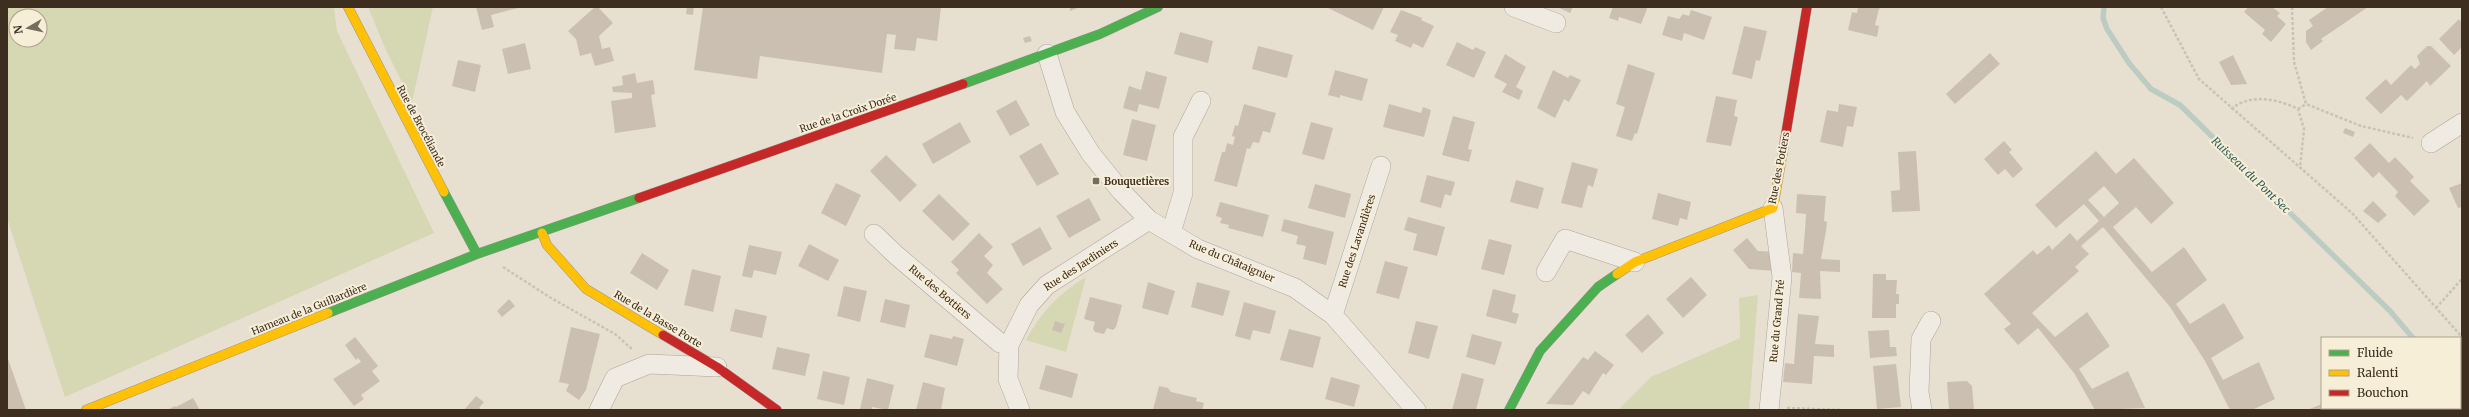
<svg xmlns="http://www.w3.org/2000/svg" width="2469" height="417" viewBox="0 0 2469 417" font-family="Merriweather,serif">
<rect width="100%" height="100%" fill="#e7e0d1"/>
<path fill="#d6d7b3" fill-rule="evenodd" d="M7,7H334L337,31L434,233L65,397L7,218ZM16,16H40V40H16Z
M368,7H433L412,102L385,48Z
M1086,277L1066,352L1026,340C1040,313 1060,292 1086,277Z
M1758,295L1749,410H1618L1651,377L1740,338L1739,298Z"/>
<g fill="none" stroke-linecap="round" stroke-linejoin="round">
<path stroke="#bcccc2" stroke-width="5.5" d="M2104,7L2103,18L2107,29L2129,63L2151,89L2180,105L2390,311L2413,338
M2460,396L2462,399"/>
</g>
<path fill="#cbbfb2" fill-rule="evenodd" d="M476,7H518V8L491,15L494,27L482,30Z
M595,7H598L613,23L599,36L602,49L610,47L614,61L595,66L591,53L580,56L576,39L568,31Z
M687,7H694L693,15L686,14Z
M703,7H941L937,41L917,38L915,51L894,49L896,35L887,34L882,73L760,56L757,79L694,70Z
M1070,7H1080L1070,11Z
M1326,7H1384L1373,30Z
M1557,7H1573L1570,13Z
M1613,7H1646L1647,9L1641,24L1619,17L1618,21L1609,18Z
M1858,7H1882L1879,9L1875,25L1879,26L1877,37L1848,30L1852,12L1857,13Z
M2248,7H2272L2280,13L2277,16L2286,24L2271,42L2262,34L2265,30L2244,12Z
M2328,7H2368L2321,39L2323,41L2311,50L2306,42V31L2313,26L2309,20Z
M1401,10L1422,18L1421,20L1434,26L1423,48L1413,43L1411,48L1395,41L1398,35L1390,32Z
M1691,10L1712,17L1704,40L1684,33L1682,41L1662,35L1668,16L1679,19L1683,14L1689,16Z
M2459,19L2462,23V47L2454,55L2439,39Z
M1744,26L1767,31L1760,61L1756,60L1752,79L1732,74Z
M1180,32L1213,41L1208,63L1174,54Z
M1030,36L1032,41L1025,43L1023,38Z
M1457,42L1473,50L1475,47L1486,52L1474,78L1446,65Z
M525,43L531,69L508,74L502,49Z
M1258,46L1293,55L1287,78L1252,69Z
M2427,46H2431L2451,66L2430,86L2427,81L2407,101L2401,95L2381,114L2365,98L2386,79L2391,85L2411,65L2415,69L2420,64L2417,56Z
M1990,53L2000,64L1955,104L1946,94Z
M1505,54L1526,67L1516,87L1523,91L1519,100L1502,92L1507,84L1494,77Z
M2233,55L2247,84L2231,85L2219,62Z
M458,60L481,65L475,92L452,86Z
M1628,64L1655,73L1637,134L1635,133L1632,141L1616,136L1625,107L1616,104Z
M1335,70L1368,79L1362,101L1340,95V98L1328,95Z
M1553,70L1568,78L1570,75L1581,80L1569,102L1564,99L1555,118L1537,108Z
M1146,71L1167,77L1159,109L1139,104L1137,112L1123,108L1129,86L1141,90Z
M635,73L637,83L653,80L655,94L651,95L656,127L615,133L611,101L632,98V93L613,92L612,87L623,85L622,76Z
M1716,96L1737,100L1734,116L1738,117L1731,146L1706,142Z
M1016,100L1030,125L1010,136L996,111Z
M1244,104L1276,113L1270,133L1263,131L1259,143L1253,142L1250,149L1247,148L1237,187L1214,181L1222,152H1225L1227,143L1233,145L1235,137L1232,136L1235,125L1238,126Z
M1389,104L1421,113L1423,107L1431,110L1424,137L1383,127Z
M1839,104L1857,107L1853,127L1847,126L1843,147L1820,142L1827,110L1838,112Z
M1453,116L1475,122L1468,149L1472,150L1469,162L1442,155Z
M1132,119L1156,125L1147,161L1123,155Z
M960,122L971,142L933,164L922,144Z
M1311,122L1333,128L1324,160L1302,154Z
M2345,128L2355,132L2353,137L2343,133Z
M2004,141L2012,150L2009,152L2023,169L2013,178L2005,169L1998,175L1984,159Z
M1041,143L1059,174L1037,186L1019,156Z
M2370,143L2389,163L2395,157L2414,177L2410,181L2430,201L2414,216L2395,196L2398,192L2379,172L2373,178L2354,158Z
M1916,151L1920,211L1892,212L1891,191L1900,190L1898,152Z
M2096,151L2116,174L2134,158L2174,203L2151,224L2136,207L2113,227L2152,272L2184,247L2207,280L2176,304L2190,324L2224,303L2244,338L2211,358L2223,380L2259,362L2275,399L2252,410H2230L2205,361L2170,307L2103,227L2081,246L2089,254L2075,267L2079,271L2032,313L2055,337L2087,312L2110,346L2079,369L2092,389L2128,371L2145,408L2095,410L2074,373L2038,328L2018,345L2004,329L2011,324L1984,294L2033,250L2037,255L2049,245L2052,250L2070,233L2077,241L2099,221L2084,204L2056,228L2035,205ZM2104,186L2119,203L2104,217L2088,200Z
M886,155L917,185L900,202L870,171Z
M1572,162L1598,169L1593,187L1588,185L1582,208L1561,203Z
M1427,175L1455,182L1451,196L1445,194L1441,208L1420,202Z
M1516,180L1544,188L1538,209L1510,202Z
M836,183L861,195L846,226L821,213Z
M2462,183V207L2458,208L2449,188Z
M1315,184L1351,194L1345,218L1308,208Z
M1658,193L1691,202L1687,220L1680,218L1678,226L1652,219Z
M939,194L970,224L953,241L922,211Z
M1797,194L1826,196L1824,221L1827,222L1826,231L1821,259L1840,260V272L1820,271L1821,299L1799,298L1801,273L1792,272L1793,253L1803,254L1805,230L1806,214L1796,213Z
M1089,198L1101,220L1069,238L1056,216Z
M2373,201L2387,215L2378,223L2363,211Z
M1220,202L1269,215L1263,237L1228,228L1229,225L1220,223L1222,218L1216,216Z
M1408,217L1445,227L1437,256L1413,250L1417,234L1404,230Z
M1284,219L1334,232L1326,265L1303,259L1306,246L1296,244L1298,236L1281,231Z
M1040,227L1052,249L1023,266L1011,244Z
M979,233L993,247L984,256L993,265L987,273L1003,289L987,304L956,273L959,270L951,262Z
M1747,238L1758,251L1776,252L1775,271L1749,269L1733,250Z
M1489,239L1512,245L1504,275L1481,269Z
M809,244L839,260L828,281L798,266Z
M749,245L782,252L776,275L754,270L752,278L742,276Z
M642,253L669,270L657,290L630,273Z
M1385,261L1408,267L1399,299L1376,293Z
M692,269L721,276L713,312L684,305Z
M1873,274H1886V280H1897L1896,294H1899V304H1896V318H1872Z
M1691,277L1707,295L1683,318L1666,299Z
M1148,282L1175,291L1168,315L1142,308Z
M1197,282L1230,291L1223,316L1191,307Z
M844,286L867,291L860,322L837,316Z
M1493,289L1516,295L1512,312L1519,314L1516,324L1486,316Z
M1090,297L1122,305L1116,327L1113,330L1107,328L1104,334L1095,332L1093,329L1095,322L1084,319Z
M509,299L515,306L502,317L497,311Z
M885,299L910,305L905,328L880,322Z
M1244,302L1276,311L1270,334L1253,330L1250,340L1235,336Z
M735,309L767,316L762,338L730,331Z
M1648,314L1664,333L1642,353L1625,335Z
M1798,314L1819,316L1815,344L1834,345V357L1814,356L1812,384L1783,382L1785,363L1794,364Z
M1055,321L1065,324L1061,333L1052,330Z
M1416,321L1438,326L1429,359L1408,353Z
M571,327L600,334L586,390L579,400L566,391L569,384L559,382Z
M1289,329L1321,337L1313,368L1280,360Z
M1889,330L1890,347H1896L1897,356L1870,358L1868,331Z
M930,334L952,339L953,336L964,339L957,366L924,357Z
M1472,334L1502,342L1495,365L1466,357Z
M355,337L378,366L372,371L380,381L361,395L364,399L354,406L333,379L361,362L358,358L356,360L345,345Z
M777,347L810,354L805,376L772,369Z
M1595,351L1614,365L1606,375L1603,373L1589,395L1583,391L1573,405L1546,404L1583,357L1588,360Z
M7,356L26,410H7Z
M1896,364L1901,407L1877,409L1873,366Z
M1046,365L1078,374L1072,398L1039,389Z
M823,371L850,377L844,405L817,399Z
M1462,373L1484,379L1476,410H1452Z
M1331,377L1360,385L1354,407L1325,399Z
M867,378L894,385L888,410L872,407V410L860,409Z
M1967,381L1972,386L1974,410H1949L1947,382Z
M923,382L945,388L941,410H916Z
M1159,386L1168,388L1171,392L1197,398L1196,401L1204,403L1202,410H1153Z
M476,396L484,402L479,408L482,410H464Z
M193,398L200,410H167L175,406L176,407Z
M2322,404V408H2357L2358,410H2307Z"/>
<g fill="none" stroke-linecap="round" stroke-linejoin="round">
<g stroke="#ada599" stroke-width="20">
<path id="street" d="M1514,7L1556,23
M1047,54L1065,112L1091,154L1121,191L1149,220L1198,249L1295,288L1333,315L1416,410
M2431,143L2462,123
M1171,233L1183,193V137L1201,101
M874,234L896,255L1000,343L1009,345
M1546,272L1565,239L1635,262
M1333,315L1381,166
M599,410L615,378L649,364L717,367
M1020,410L1008,379L1009,345L1029,305L1047,285L1149,220
M1769,410L1782,277L1773,208
M1922,410L1919,392L1921,339L1931,321"/>
</g>
<g stroke="#9c958a" stroke-width="10">
<path id="fast" d="M963,84L1100,34L1158,7
M444,192L477,254
M328,313L477,254L639,198
M1509,410L1540,351L1598,287L1617,274"/>
</g>
<g stroke="#9c958a" stroke-width="10">
<path id="slow" d="M348,7L444,192
M542,233L547,245L586,289L663,335
M1617,274L1635,262L1773,208L1783,151
M86,410L328,313"/>
</g>
<g stroke="#9c958a" stroke-width="10">
<path id="jam" d="M1783,151L1807,7
M639,198L963,84
M663,335L717,367L777,410"/>
</g>
<path stroke="#c8c2b9" stroke-width="2.5" stroke-dasharray="3 2" stroke-linecap="butt" d="M2161,7L2199,79L2352,213L2462,337
M2292,7L2294,62L2306,104L2361,126L2413,138
M2231,109C2251,93 2278,99 2298,109L2304,129L2300,168
M2298,109L2306,104
M503,267L551,298L615,334L633,350
M2436,308L2462,279
M1787,408L1842,410"/>
<use href="#street" stroke="#efebe3" stroke-width="19"/>
<use href="#fast" stroke="#4caf50" stroke-width="9"/>
<use href="#slow" stroke="#ffc107" stroke-width="9"/>
<use href="#jam" stroke="#c62828" stroke-width="9"/>
</g>
<rect fill="#786c5e" stroke="#f7eed8" stroke-width="1.5" x="1092" y="177" width="8" height="8" rx="2"/>
<g text-anchor="middle" dominant-baseline="central" stroke-width="4" stroke-linejoin="round" paint-order="stroke">
<g font-size="10" fill="#3d2e20" stroke="#f7eed8">
<text transform="translate(848 113) rotate(-19)">Rue de la Croix Dorée</text>
<text transform="translate(421 126) rotate(62)">Rue de Brocéliande</text>
<text transform="translate(1779 168) rotate(-79)">Rue des Potiers</text>
<text transform="translate(1357 241) rotate(-72)">Rue des Lavandières</text>
<text transform="translate(1232 261) rotate(23)">Rue du Châtaignier</text>
<text transform="translate(1081 265) rotate(-33)">Rue des Jardiniers</text>
<text transform="translate(940 292) rotate(40)">Rue des Bottiers</text>
<text transform="translate(309 309) rotate(-22)">Hameau de la Guillardière</text>
<text transform="translate(658 319) rotate(31)">Rue de la Basse Porte</text>
<text transform="translate(1777 321) rotate(-85)">Rue du Grand Pré</text>
</g>
<g font-size="10" font-weight="bold" fill="#3d2e20" stroke="#f7eed8" text-anchor="start">
<text x="1104" y="181">Bouquetières</text>
</g>
<g font-size="11" font-style="italic" fill="#2f5d5a" stroke="#f7eed8">
<text transform="translate(2251 175) rotate(44)">Ruisseau du Pont Sec</text>
</g>
</g>
<rect width="2469" height="417" fill="none" stroke="#3d2e20" stroke-width="16"/>
<rect x="2321" y="337" width="140" height="72" fill="#f7eed8" stroke="#ada18e"/>
<rect x="2329" y="350" width="20" height="6" fill="#4caf50" stroke="#ada18e"/>
<text x="2357" y="357" font-size="12" fill="#3d2e20">Fluide</text>
<rect x="2329" y="370" width="20" height="6" fill="#ffc107" stroke="#ada18e"/>
<text x="2357" y="377" font-size="12" fill="#3d2e20">Ralenti</text>
<rect x="2329" y="390" width="20" height="6" fill="#c62828" stroke="#ada18e"/>
<text x="2357" y="397" font-size="12" fill="#3d2e20">Bouchon</text>
<g transform="translate(28 28) rotate(261)"><circle r="19" fill="#f7eed8" stroke="#ada18e"/>
<path d="M0-3L7 15L0 10L-7 15Z" fill="#786c5e"/>
<text y="-6" font-size="11" font-weight="bold" text-anchor="middle" fill="#3d2e20">N</text>
</g>
</svg>
